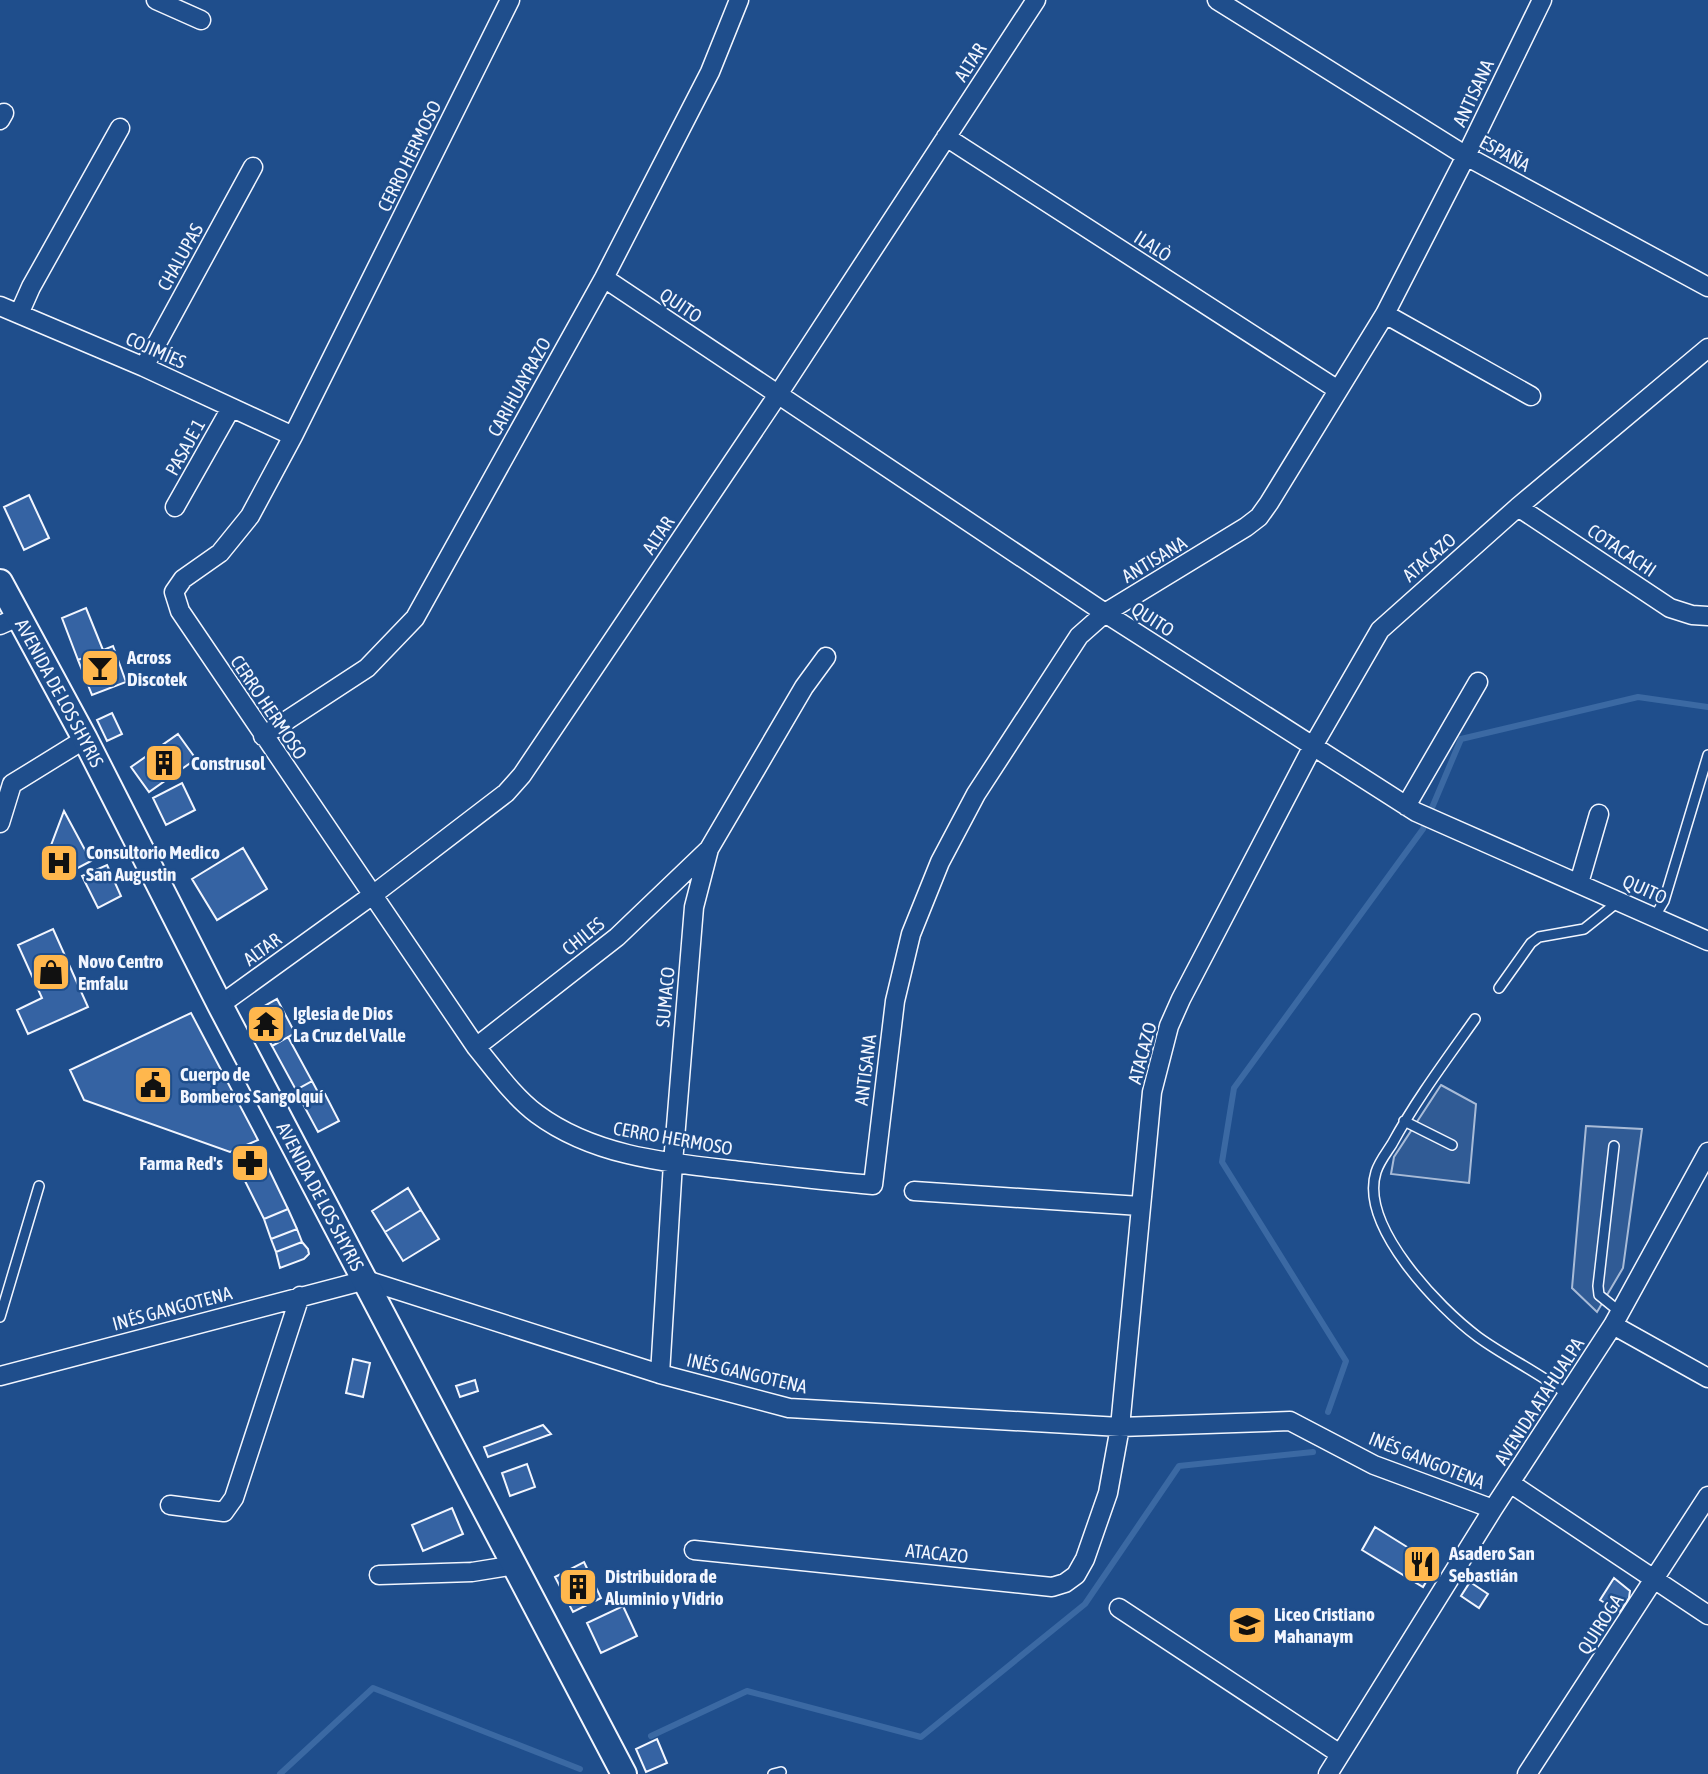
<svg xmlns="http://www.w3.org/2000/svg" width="1708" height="1774" viewBox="0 0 1708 1774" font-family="'Asap Condensed',sans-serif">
<rect width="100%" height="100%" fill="#1f4e8c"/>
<path fill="#305b95" stroke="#a8bbd7" stroke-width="2" d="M1441,1085L1476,1104L1469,1183L1391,1174L1394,1157Z
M1586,1126L1642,1129L1623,1268L1597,1312L1572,1288Z"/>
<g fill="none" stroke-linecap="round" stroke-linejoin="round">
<path stroke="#3b69a3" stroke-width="6" d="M1328,1412L1346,1361L1222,1162L1234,1088L1423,829L1461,739L1638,697L1708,707
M651,1736L747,1691L921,1737L1085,1604L1179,1466L1313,1452
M280,1774L373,1688L580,1769"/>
</g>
<path fill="#3563a3" stroke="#f2f6ff" stroke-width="2" d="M29,495L49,538L24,550L4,507Z
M86,608L103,650L78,660L62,618Z
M113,646L126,682L92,695L78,660Z
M112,713L122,734L107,741L97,720Z
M178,734L196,759L149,792L131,767Z
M182,783L195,810L166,825L153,798Z
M64,811L91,861L59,878L47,856Z
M243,848L267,889L217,920L192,879Z
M107,865L121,896L98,908L82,876Z
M53,929L88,1007L28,1034L17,1010L42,998L18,945Z
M277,999L295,1033L272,1046L254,1012Z
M191,1013L258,1140L230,1152L84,1100L70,1070Z
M288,1037L312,1081L296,1090L272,1046Z
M312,1081L320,1096L303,1104L296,1090Z
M325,1094L339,1121L318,1132L303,1104Z
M262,1155L288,1209L264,1219L238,1167Z
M408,1188L421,1210L385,1232L372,1211Z
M288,1209L297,1229L271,1239L264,1219Z
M421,1210L439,1239L403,1261L385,1232Z
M297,1229L302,1242L276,1252L271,1239Z
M302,1242L308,1249L309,1254L304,1259L280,1268L276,1252Z
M353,1359L370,1363L363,1397L346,1393Z
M475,1380L478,1391L460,1397L456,1386Z
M543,1425L551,1434L488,1457L484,1447Z
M527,1464L535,1487L510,1496L502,1473Z
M452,1508L463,1534L423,1551L412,1525Z
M1375,1527L1436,1565L1423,1587L1362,1550Z
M584,1562L601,1598L573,1612L555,1577Z
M1614,1578L1630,1591L1629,1598L1620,1612L1600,1600Z
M1470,1582L1488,1594L1479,1608L1461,1596Z
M623,1606L637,1636L601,1653L587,1623Z
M657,1739L667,1763L646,1772L636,1749Z"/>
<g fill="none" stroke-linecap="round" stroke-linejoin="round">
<g stroke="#f2f6ff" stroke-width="12">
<path id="service" d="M1655,916L1664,901L1708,755
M1499,988L1531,943L1539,937L1584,929L1619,901
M1475,1019C1446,1060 1416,1100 1392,1144C1387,1152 1379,1162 1376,1172C1359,1226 1439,1308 1478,1337C1507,1358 1540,1373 1568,1395
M1404,1121L1452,1145
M1614,1146L1598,1286L1599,1295L1620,1312
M0,1317L39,1186
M773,1774L781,1772"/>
</g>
<g stroke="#f2f6ff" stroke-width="21">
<path id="minor" d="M156,0L201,20
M510,0L293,436L250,516L220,553L183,579L174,592L180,611L476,1047C495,1070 513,1096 537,1114C595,1157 670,1163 740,1171C784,1176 829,1181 873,1185L895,1001L911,934L940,862L976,794L1079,636L1105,613L1246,527L1259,517L1269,503L1385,314L1466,156L1542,0
M1217,0L1466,156L1708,287
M0,120L4,113
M946,137L1338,390
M604,278L1105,613L1416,812L1708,941
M0,306L144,367L293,436
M19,314L31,287L120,128
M1385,314L1531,396
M144,367L253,167
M175,507L231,408
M1518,507L1670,608L1692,615L1708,616
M0,625L18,617
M263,736L367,668L415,618L604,278L710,72L739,0
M1406,806L1478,682
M0,823L12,784L85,739
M1579,883L1599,814
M220,1005L374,894L506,793L522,775L777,396L1036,0
M476,1047L617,937L709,849
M914,1191L1140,1206
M1613,1325L1708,1378
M660,1374L673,1163L694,907L709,849L804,687L826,657
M0,1376L366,1280L660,1374L789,1408L1120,1427L1290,1421L1374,1465L1493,1509
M1510,1483L1708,1615
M170,1505L224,1512L234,1498L300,1296
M694,1550L1052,1587L1065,1583L1076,1575L1085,1559L1108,1493L1120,1427L1152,1092L1169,1026L1181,999L1313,746L1380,630L1518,507L1708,348
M379,1575L472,1572L515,1565
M1119,1608L1340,1754
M1328,1774L1493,1509L1613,1325L1708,1152
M1527,1774L1708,1496"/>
</g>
<g stroke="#f2f6ff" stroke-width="28">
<g id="secondary">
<path id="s1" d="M0,582L85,739L220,1005L624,1774"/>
</g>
</g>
<use href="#service" stroke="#1f4e8c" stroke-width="9"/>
<use href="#minor" stroke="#1f4e8c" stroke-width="18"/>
<use href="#secondary" stroke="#1f4e8c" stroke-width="24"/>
</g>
<defs>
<g id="bar-square" transform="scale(2.0125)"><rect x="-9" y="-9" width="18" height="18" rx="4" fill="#ffb74d" stroke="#1f4e8c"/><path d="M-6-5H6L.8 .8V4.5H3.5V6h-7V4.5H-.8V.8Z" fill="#111"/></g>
<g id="building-square" transform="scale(2.0125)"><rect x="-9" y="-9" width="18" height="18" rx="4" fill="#ffb74d" stroke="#1f4e8c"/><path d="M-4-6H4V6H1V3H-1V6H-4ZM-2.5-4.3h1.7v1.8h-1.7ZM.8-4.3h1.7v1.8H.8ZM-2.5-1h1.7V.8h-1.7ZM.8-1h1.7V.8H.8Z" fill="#111"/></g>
<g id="hospital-square" transform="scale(2.0125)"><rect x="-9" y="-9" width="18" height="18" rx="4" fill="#ffb74d" stroke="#1f4e8c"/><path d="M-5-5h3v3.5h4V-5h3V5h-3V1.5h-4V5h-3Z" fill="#111"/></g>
<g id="shop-square" transform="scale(2.0125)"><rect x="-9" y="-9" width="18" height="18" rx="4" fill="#ffb74d" stroke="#1f4e8c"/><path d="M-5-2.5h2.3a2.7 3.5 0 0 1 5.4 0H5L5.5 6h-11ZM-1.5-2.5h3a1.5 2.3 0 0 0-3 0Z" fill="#111"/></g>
<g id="temple-square" transform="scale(2.0125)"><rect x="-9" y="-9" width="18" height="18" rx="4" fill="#ffb74d" stroke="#1f4e8c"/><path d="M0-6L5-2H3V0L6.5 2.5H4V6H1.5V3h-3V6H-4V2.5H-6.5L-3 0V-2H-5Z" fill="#111"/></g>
<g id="civic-square" transform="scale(2.0125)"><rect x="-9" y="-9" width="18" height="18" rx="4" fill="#ffb74d" stroke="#1f4e8c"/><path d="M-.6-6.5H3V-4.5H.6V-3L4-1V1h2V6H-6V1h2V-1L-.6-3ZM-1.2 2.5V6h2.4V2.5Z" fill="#111"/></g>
<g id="pharmacy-square" transform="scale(2.0125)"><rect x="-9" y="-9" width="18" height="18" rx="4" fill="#ffb74d" stroke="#1f4e8c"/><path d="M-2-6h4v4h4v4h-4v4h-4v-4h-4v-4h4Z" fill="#111"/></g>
<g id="restaurant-square" transform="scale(2.0125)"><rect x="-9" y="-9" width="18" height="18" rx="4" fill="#ffb74d" stroke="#1f4e8c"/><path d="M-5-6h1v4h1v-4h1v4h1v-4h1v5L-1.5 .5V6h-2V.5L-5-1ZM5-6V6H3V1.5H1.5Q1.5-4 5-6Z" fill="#111"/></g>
<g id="school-square" transform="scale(2.0125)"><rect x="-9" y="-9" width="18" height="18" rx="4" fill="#ffb74d" stroke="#1f4e8c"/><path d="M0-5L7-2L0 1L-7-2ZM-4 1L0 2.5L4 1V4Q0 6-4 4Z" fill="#111"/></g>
</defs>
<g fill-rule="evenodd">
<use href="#bar-square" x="100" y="668"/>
<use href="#building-square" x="164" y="763"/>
<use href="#hospital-square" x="59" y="863"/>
<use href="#shop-square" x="51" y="972"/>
<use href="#temple-square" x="266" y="1024"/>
<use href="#civic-square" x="153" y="1085"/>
<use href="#pharmacy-square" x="250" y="1163"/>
<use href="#restaurant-square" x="1422" y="1564"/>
<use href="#building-square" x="578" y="1587"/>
<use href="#school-square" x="1247" y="1625"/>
</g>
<g text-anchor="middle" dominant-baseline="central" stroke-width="5" stroke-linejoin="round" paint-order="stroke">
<g font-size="19" fill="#f2f6ff" stroke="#1f4e8c">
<text transform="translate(970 62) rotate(-57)">ALTAR</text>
<text transform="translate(1473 93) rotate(-65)">ANTISANA</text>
<text transform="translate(1505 153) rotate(29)">ESPAÑA</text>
<text transform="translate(409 156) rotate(-64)">CERRO HERMOSO</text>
<text transform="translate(1153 246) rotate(33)">ILALÒ</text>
<text transform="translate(180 257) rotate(-61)">CHALUPAS</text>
<text transform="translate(681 305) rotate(34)">QUITO</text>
<text transform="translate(156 350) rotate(24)">COJIMÍES</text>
<text transform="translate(519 387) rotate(-61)">CARIHUAYRAZO</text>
<text transform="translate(185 447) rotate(-61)">PASAJE 1</text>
<text transform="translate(658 535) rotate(-56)">ALTAR</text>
<text transform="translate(1622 550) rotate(34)">COTACACHI</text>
<text transform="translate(1429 557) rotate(-41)">ATACAZO</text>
<text transform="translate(1154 559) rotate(-31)">ANTISANA</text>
<text transform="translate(1153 619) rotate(33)">QUITO</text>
<text stroke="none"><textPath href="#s1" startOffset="126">AVENIDA DE LOS SHYRIS</textPath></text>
<text transform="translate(269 707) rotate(56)">CERRO HERMOSO</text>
<text transform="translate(1645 889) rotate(24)">QUITO</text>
<text transform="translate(583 936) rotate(-39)">CHILES</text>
<text transform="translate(262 949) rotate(-36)">ALTAR</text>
<text transform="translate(665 997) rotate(-85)">SUMACO</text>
<text transform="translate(1142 1053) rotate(-75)">ATACAZO</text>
<text transform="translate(865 1070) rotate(-83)">ANTISANA</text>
<text transform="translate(673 1138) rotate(10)">CERRO HERMOSO</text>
<text stroke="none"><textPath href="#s1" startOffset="693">AVENIDA DE LOS SHYRIS</textPath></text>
<text transform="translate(172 1308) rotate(-15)">INÉS GANGOTENA</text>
<text transform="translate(747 1373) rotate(13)">INÉS GANGOTENA</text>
<text transform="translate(1539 1401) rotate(-57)">AVENIDA ATAHUALPA</text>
<text transform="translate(1427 1460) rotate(22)">INÉS GANGOTENA</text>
<text transform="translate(937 1553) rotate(6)">ATACAZO</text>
<text transform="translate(1600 1624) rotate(-57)">QUIROGA</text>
</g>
<g font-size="19" font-weight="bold" fill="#f2f6ff" stroke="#1f4e8c" text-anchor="start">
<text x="127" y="657">Across<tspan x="127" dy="22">Discotek</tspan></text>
<text x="191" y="763">Construsol</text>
<text x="86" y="852">Consultorio Medico<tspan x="86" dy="22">San Augustin</tspan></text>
<text x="78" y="961">Novo Centro<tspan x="78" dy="22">Emfalu</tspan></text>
<text x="293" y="1013">Iglesia de Dios<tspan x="293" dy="22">La Cruz del Valle</tspan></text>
<text x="180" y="1074">Cuerpo de<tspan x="180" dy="22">Bomberos Sangolquí</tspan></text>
<text x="223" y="1163" text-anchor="end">Farma Red's</text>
<text x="1449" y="1553">Asadero San<tspan x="1449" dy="22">Sebastián</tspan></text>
<text x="605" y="1576">Distribuidora de<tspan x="605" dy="22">Aluminio y Vidrio</tspan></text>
<text x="1274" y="1614">Liceo Cristiano<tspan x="1274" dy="22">Mahanaym</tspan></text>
</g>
</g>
</svg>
